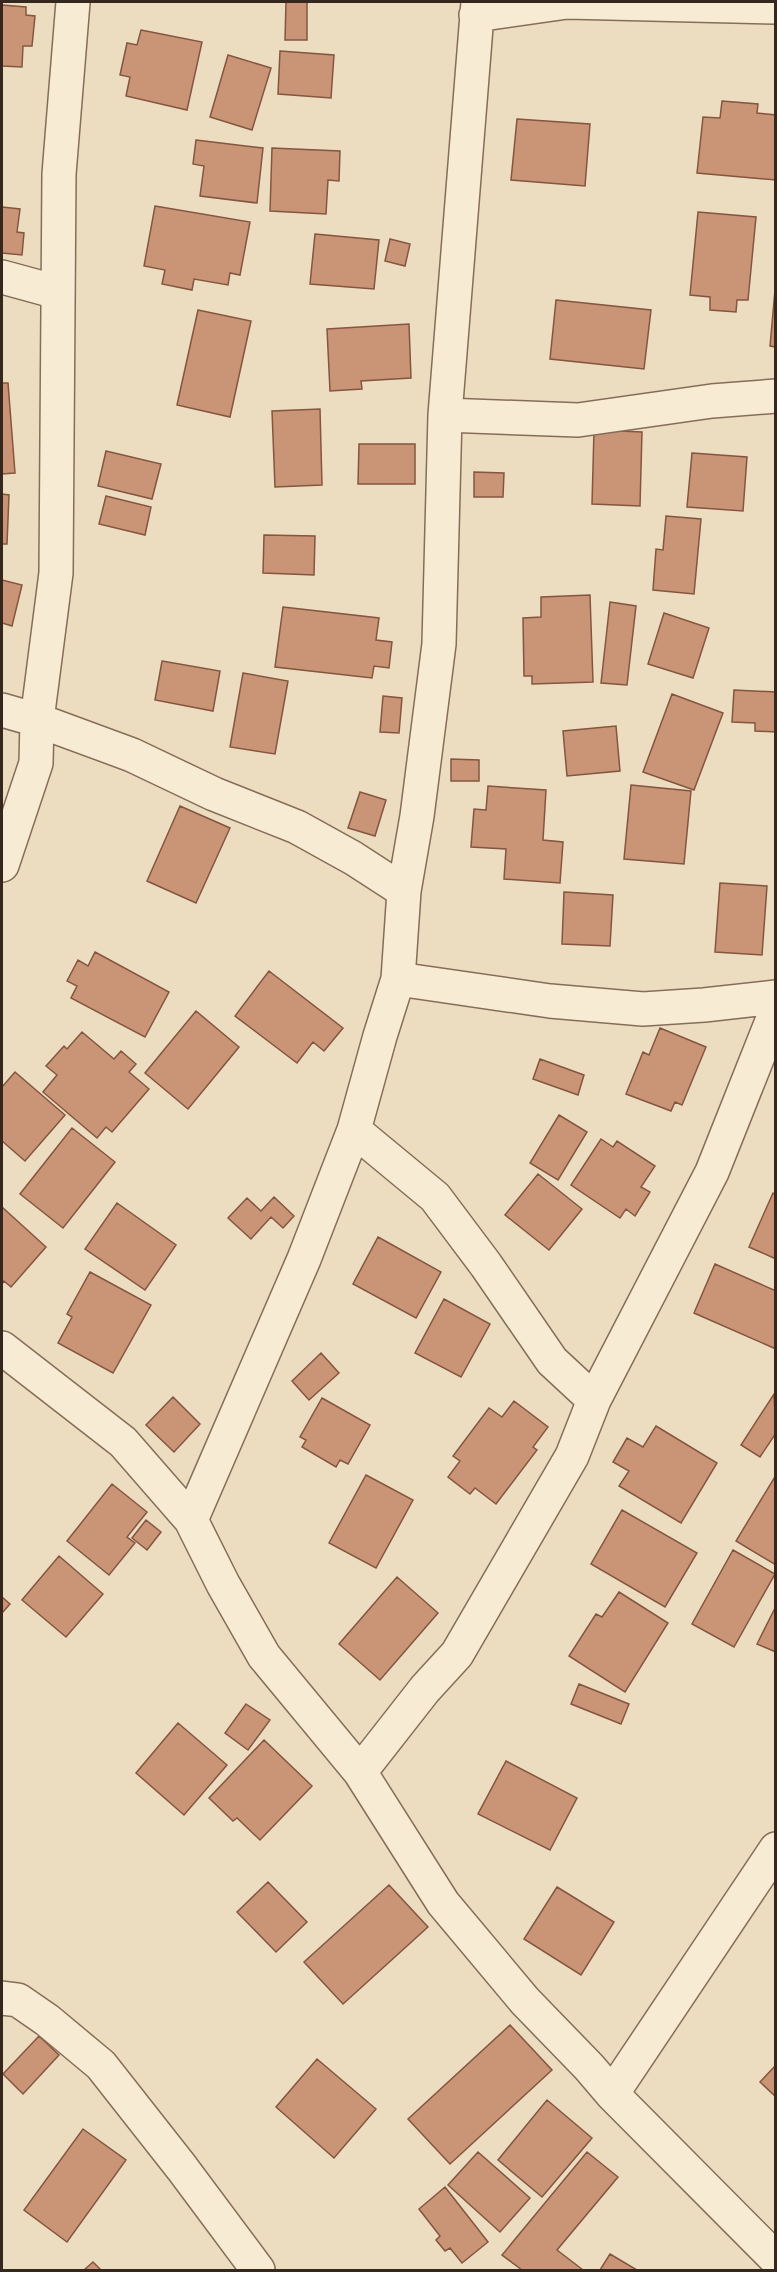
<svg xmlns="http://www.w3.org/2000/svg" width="777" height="2272" viewBox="0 0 777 2272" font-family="'Noto Serif',serif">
<rect width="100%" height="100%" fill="#edddc0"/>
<path fill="#ca9477" stroke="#84563f" stroke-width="1.5" d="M286,2H307V40H285Z
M2,5L26,7V15L35,16L32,46H23L22,67L2,66Z
M141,30L202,42L187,110L126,96L130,77L120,75L127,43L137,45Z
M280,51L334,55L331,98L278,94Z
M228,55L271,68L252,130L210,117Z
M722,101L758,104L757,113L776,115V180L697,173L703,117L720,118Z
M517,119L590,124L585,186L511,180Z
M196,140L263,148L257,203L200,196L204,166L193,164Z
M272,148L340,151L339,181L328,180L326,214L270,211Z
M155,206L250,222L240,275L230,273L228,285L194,279L192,290L162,284L165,270L144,266Z
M2,207L20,209L17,232L24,233L22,255L2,253Z
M698,212L756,217L748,300H737L736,312L710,310V297L690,295Z
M315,234L379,240L374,289L310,284Z
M390,239L410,244L405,266L385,261Z
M775,290H776V347L770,346Z
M556,300L651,310L644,369L550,359Z
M198,310L251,321L230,417L177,405Z
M409,324L411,378L361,381L362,389L330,391L327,329Z
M2,383H8L15,473L2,474Z
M320,409L322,485L275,487L272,411Z
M594,430L642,432L640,506L592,504Z
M359,444H415V484H358Z
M106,451L161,464L152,499L98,486Z
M692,453L747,457L743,511L687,507Z
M474,472L504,473L503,497H474Z
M2,494L9,495L7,544H2Z
M106,496L151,507L145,535L99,524Z
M666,516L701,519L694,594L653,590L656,549L663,550Z
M264,535L315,536L314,575L263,573Z
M2,580L22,585L12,626L2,623Z
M590,595L593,682L532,684V676H524L523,618L541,617V597Z
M610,602L636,606L627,685L601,683Z
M283,607L379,618L376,640L392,642L389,668L374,666L372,678L275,667Z
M664,613L709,628L693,678L648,664Z
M162,661L220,671L213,711L155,700Z
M243,673L288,681L275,754L230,747Z
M734,690L776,692V732L755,731V723L732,722Z
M672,694L723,713L694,790L643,772Z
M383,696L402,698L399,733L380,732Z
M616,726L620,771L567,776L563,731Z
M451,759L479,760V781H451Z
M631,785L691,791L684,864L624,859Z
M488,786L546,790L543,840L563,842L560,883L504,879L506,849L471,847L474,809L486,810Z
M360,792L386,800L375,836L348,828Z
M180,806L230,828L196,903L147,881Z
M720,883L767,886L762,955L715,952Z
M564,892L613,895L610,946L562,944Z
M95,952L169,992L145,1037L71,998L77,986L67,981L78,960L88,966Z
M269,971L343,1028L324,1051L313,1042L297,1063L235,1016Z
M196,1011L239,1047L188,1109L145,1073Z
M660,1028L706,1047L682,1105L675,1102L671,1111L626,1094L643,1052L649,1055Z
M82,1032L114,1059L121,1051L136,1064L129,1072L149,1089L112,1132L106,1127L97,1138L43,1092L57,1075L46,1066L64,1046L67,1049Z
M540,1059L584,1075L578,1095L533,1079Z
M15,1072L65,1115L25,1161L2,1141V1087Z
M559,1115L587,1132L558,1180L530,1163Z
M72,1128L115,1162L63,1228L20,1194Z
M601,1139L613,1147L617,1141L655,1166L641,1187L650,1192L635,1216L626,1209L620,1218L571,1185Z
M538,1174L582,1209L549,1250L505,1215Z
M773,1193L776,1195V1259L749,1247Z
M274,1197L294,1216L283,1228L271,1217L251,1239L228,1218L247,1198L261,1211Z
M117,1203L176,1245L145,1290L85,1249Z
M2,1207L46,1247L11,1287L4,1281L2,1284Z
M378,1237L441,1272L416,1318L353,1284Z
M715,1264L776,1291V1349L694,1313Z
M90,1272L151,1305L113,1373L58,1343L72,1317L67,1314Z
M444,1299L490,1324L461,1377L415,1353Z
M321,1353L339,1373L309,1400L292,1381Z
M774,1394L776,1433L760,1457L741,1445Z
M173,1397L200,1424L174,1452L146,1425Z
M322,1398L370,1425L348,1464L340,1460L336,1467L302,1447L306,1440L300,1437Z
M514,1401L548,1427L533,1447L537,1450L496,1504L475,1488L470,1494L448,1477L460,1461L453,1456L489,1408L502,1417Z
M656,1426L717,1463L681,1523L619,1486L629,1471L613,1462L627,1438L643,1447Z
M366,1475L413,1500L376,1568L329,1543Z
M776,1475V1565L736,1541Z
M112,1484L147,1512L127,1537L135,1543L109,1575L67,1541Z
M622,1510L697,1553L665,1607L591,1564Z
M146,1520L161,1532L147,1550L132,1538Z
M733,1550L775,1574L734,1647L692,1624Z
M59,1556L103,1594L66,1637L22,1600Z
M397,1577L438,1613L380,1680L339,1644Z
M619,1592L668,1623L625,1692L569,1656L596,1614L602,1617Z
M2,1597L10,1604L2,1613Z
M776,1606V1652L757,1644Z
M579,1684L629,1704L621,1724L571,1704Z
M246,1704L270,1720L248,1750L225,1733Z
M178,1723L227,1765L184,1815L136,1773Z
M264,1740L312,1786L260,1840L237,1818L233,1821L209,1798Z
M506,1761L577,1798L550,1850L478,1814Z
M268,1882L307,1922L276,1952L237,1912Z
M389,1885L428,1927L343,2004L304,1962Z
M557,1887L614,1922L581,1975L524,1939Z
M510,2025L552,2070L450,2164L408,2119Z
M39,2036L59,2055L23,2094L3,2074Z
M317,2059L376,2109L334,2158L276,2107Z
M776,2065V2097L760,2082Z
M547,2100L592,2138L542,2197L498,2160Z
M83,2129L126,2160L67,2242L24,2210Z
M478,2152L530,2198L500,2232L448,2185Z
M587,2152L618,2177L557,2250L583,2270H522L502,2255Z
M445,2187L488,2242L462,2263L450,2248L445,2251L436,2240L440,2236L419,2209Z
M610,2254L637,2270H600Z
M93,2262L101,2270H84Z"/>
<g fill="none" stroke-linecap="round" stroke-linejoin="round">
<g stroke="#856e59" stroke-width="36">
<path id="street" d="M476,15L567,2L776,7
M2,277L57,292
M445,415L578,420L712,401L776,396
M2,710L37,720L132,755L214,794L297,827L353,858L404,891
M2,865L36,763L37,720L56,573L59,174L73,2
M398,979L550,1001L643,1009L704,1005L776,997
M354,1130L435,1197L486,1265L552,1361L594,1400
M2,1348L123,1442L191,1520L223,1584L264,1656L360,1772L443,1903L525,2001L589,2067L612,2094L776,2259
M191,1520L304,1259L354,1130L380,1036L398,979L404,891L417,816L439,644L445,415L478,2
M360,1772L425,1689L457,1654L572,1456L594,1400L712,1172L776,1011
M2,1998L18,2000L47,2020L101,2065L182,2168L258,2270
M612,2094L776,1849"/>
</g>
<use href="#street" stroke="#f8ebd3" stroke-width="33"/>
</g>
<rect width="777" height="2272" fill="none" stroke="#35271d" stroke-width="6"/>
</svg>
